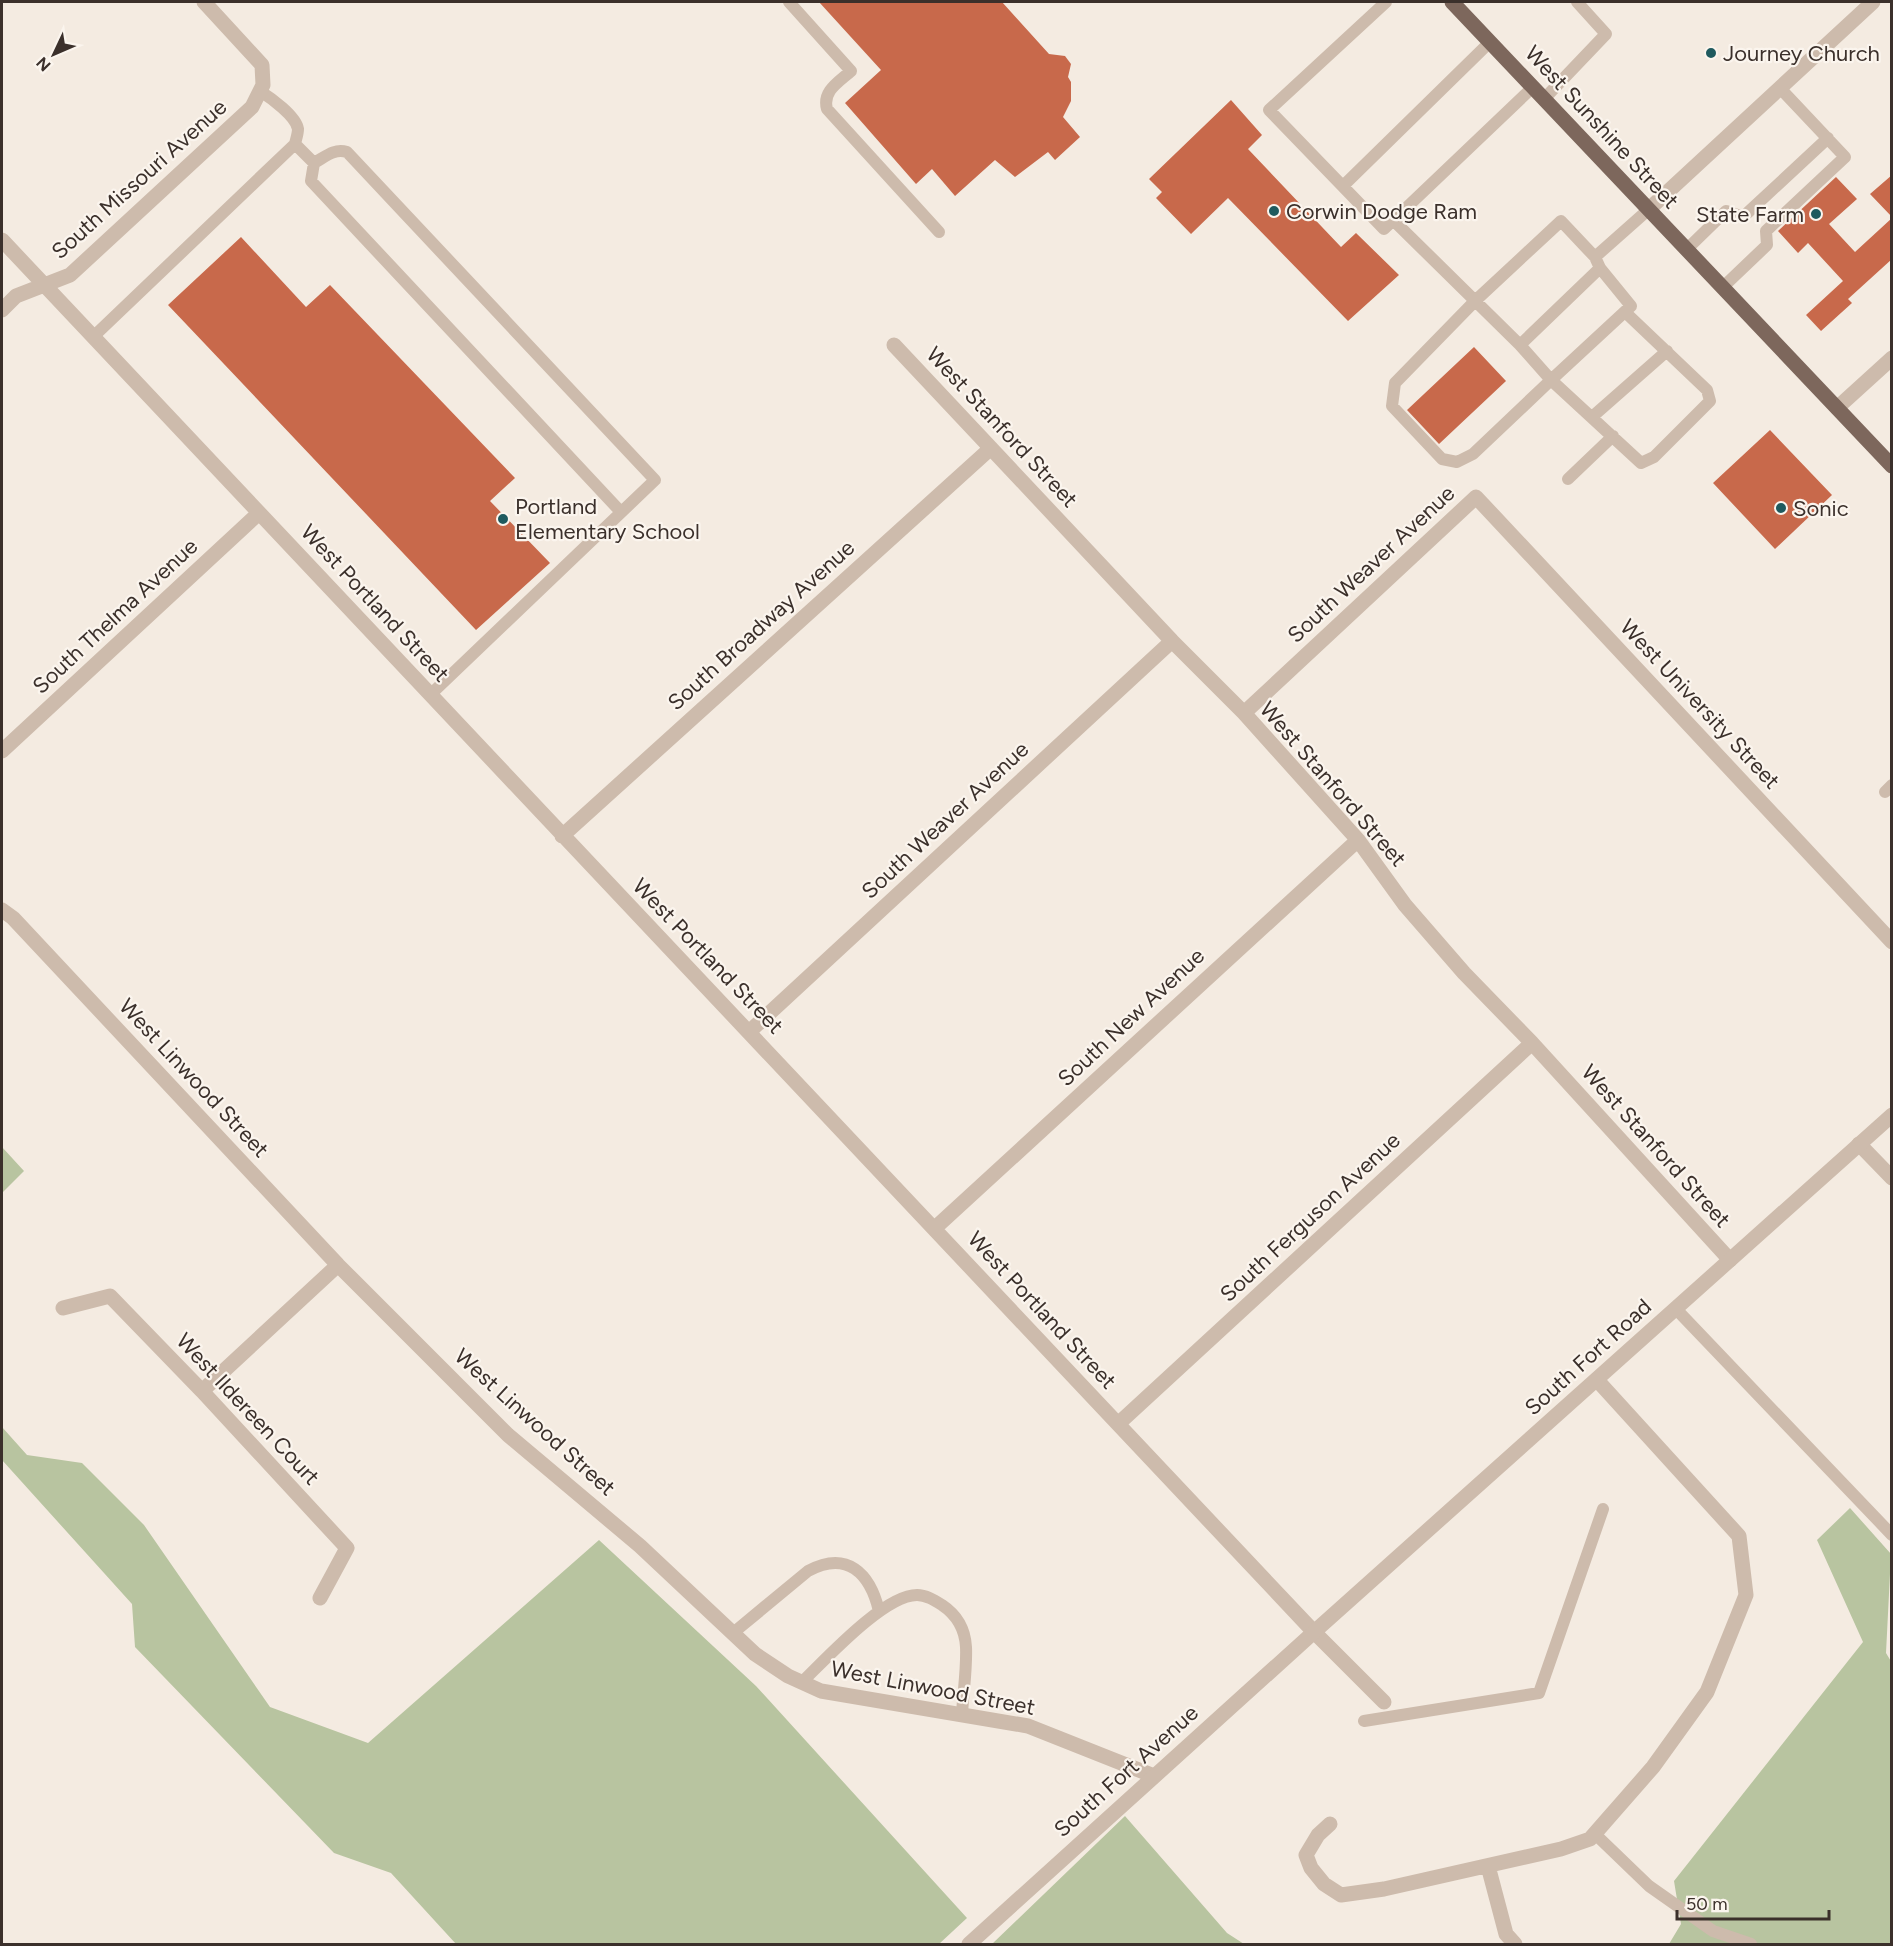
<svg xmlns="http://www.w3.org/2000/svg" width="1893" height="1946" viewBox="0 0 1893 1946" font-family="Figtree,sans-serif">
<rect width="100%" height="100%" fill="#f4ebe1"/>
<path fill="#b8c4a0" d="M2,1147L24,1171L2,1193Z
M2,1427L27,1455L82,1463L144,1525L270,1707L368,1743L599,1540L756,1686L967,1918L939,1944H456L391,1873L334,1853L135,1647L132,1604L2,1460Z
M1850,1508L1891,1554L1886,1653L1892,1663L1891,1944H1669L1681,1924L1674,1881L1863,1642L1817,1540Z
M1125,1816L1227,1933L1244,1944H992Z"/>
<path fill="#c8694b" d="M819,2H1002L1049,54L1065,56L1071,64L1068,77L1071,82V101L1063,117L1080,137L1055,160L1048,152L1015,177L995,160L955,196L932,169L916,184L845,103L881,70Z
M1231,100L1262,135L1248,149L1341,247L1356,233L1399,275L1348,321L1228,198L1191,234L1156,198L1162,192L1149,179Z
M1892,175V217L1870,194Z
M1836,177L1857,199L1829,224L1855,252L1892,218V259L1848,299L1852,303L1821,331L1806,315L1843,281L1808,243L1798,253L1778,231Z
M241,237L306,307L330,285L515,478L490,501L550,563L476,630L168,305Z
M1474,347L1506,381L1439,444L1407,410Z
M1770,430L1832,495L1775,549L1713,483Z"/>
<g fill="none" stroke-linecap="round" stroke-linejoin="round">
<path stroke="#cdbbac" stroke-width="12" d="M789,2L851,71C839,82 822,91 827,109L939,232
M1386,2L1269,110L1384,229L1533,87
M260,91C271,98 296,116 298,129C298,134 296,139 295,144L314,163
M1544,99L1606,34L1577,2
M1343,186L1490,42
M1393,220L1520,345L1600,268L1595,257L1648,210
M1687,249L1726,211L1743,217L1828,138
M1600,268L1631,306L1551,380L1641,463L1654,457L1710,401L1707,390L1625,312
M1723,287L1767,245L1766,231L1845,157L1780,88
M93,337L295,144
M1520,345L1551,380L1473,454L1457,462L1442,459L1392,406L1395,383L1475,301L1561,221L1595,257
M1592,417L1667,351
M1568,479L1613,436
M430,695L655,480L347,152C334,148 325,157 314,163L311,181L621,512
M1885,792L1892,785
M1676,1309L1892,1535
M733,1633L808,1571C847,1550 870,1573 879,1611
M802,1682C826,1659 884,1595 917,1595C926,1595 934,1600 942,1605C957,1615 965,1629 966,1647C967,1669 963,1693 962,1715
M1364,1721L1539,1693L1603,1509
M1595,1834L1649,1886L1713,1931L1751,1944"/>
<path stroke="#cdbbac" stroke-width="15" d="M1648,210L1873,2
M2,240L1314,1632L1384,1702
M2,310L16,296L70,275L252,107L263,85L262,65L204,2
M894,345L1172,641L1244,713L1358,840L1405,905L1464,973L1532,1043L1730,1260
M1837,408L1892,358
M1244,713L1476,497L1892,942
M2,751L259,513
M562,836L991,448
M2,910L13,918L338,1265L508,1435L640,1546L755,1654L788,1676L821,1691L1028,1726L1154,1776
M749,1032L1172,641
M1859,1144L1892,1178
M935,1228L1358,840
M63,1308L110,1296L202,1391L347,1548L320,1598
M202,1391L338,1265
M1118,1424L1532,1043
M1330,1824L1318,1835L1306,1855L1311,1868L1324,1884L1341,1895L1384,1889L1561,1849L1590,1839L1653,1767L1707,1692L1746,1595L1739,1536L1597,1380
M1488,1866L1506,1934L1515,1944"/>
<path stroke="#cdbbac" stroke-width="15" d="M969,1944L1314,1632L1892,1115"/>
<path stroke="#7d675c" stroke-width="15" d="M1452,2L1892,466"/>
</g>
<g fill="#1f5a5e" stroke="#fbf5ee" stroke-width="2">
<circle cx="1711" cy="53" r="6"/>
<circle cx="1274" cy="211" r="6"/>
<circle cx="1816" cy="214" r="6"/>
<circle cx="1781" cy="508" r="6"/>
<circle cx="503" cy="519" r="6"/>
</g>
<g text-anchor="middle" dominant-baseline="central" stroke-width="4.5" stroke-linejoin="round" paint-order="stroke">
<g font-size="22" fill="#3b302b" stroke="#fbf5ee" text-anchor="start">
<text x="1723" y="53">Journey Church</text>
<text x="1286" y="211">Corwin Dodge Ram</text>
<text x="1804" y="214" text-anchor="end">State Farm</text>
<text x="515" y="506">Portland<tspan x="515" dy="25">Elementary School</tspan></text>
<text x="1793" y="508">Sonic</text>
</g>
<g font-size="22" fill="#3b302b" stroke="#fbf5ee">
<text transform="translate(1602 127) rotate(47)">West Sunshine Street</text>
<text transform="translate(139 179) rotate(-42)">South Missouri Avenue</text>
<text transform="translate(1002 427) rotate(47)">West Stanford Street</text>
<text transform="translate(1371 564) rotate(-43)">South Weaver Avenue</text>
<text transform="translate(375 603) rotate(47)">West Portland Street</text>
<text transform="translate(115 616) rotate(-43)">South Thelma Avenue</text>
<text transform="translate(761 625) rotate(-42)">South Broadway Avenue</text>
<text transform="translate(1700 704) rotate(47)">West University Street</text>
<text transform="translate(1333 784) rotate(49)">West Stanford Street</text>
<text transform="translate(945 820) rotate(-43)">South Weaver Avenue</text>
<text transform="translate(708 956) rotate(46)">West Portland Street</text>
<text transform="translate(1131 1017) rotate(-43)">South New Avenue</text>
<text transform="translate(194 1078) rotate(47)">West Linwood Street</text>
<text transform="translate(1656 1146) rotate(48)">West Stanford Street</text>
<text transform="translate(1310 1217) rotate(-43)">South Ferguson Avenue</text>
<text transform="translate(1042 1310) rotate(47)">West Portland Street</text>
<text transform="translate(1588 1357) rotate(-42)">South Fort Road</text>
<text transform="translate(248 1409) rotate(47)">West Ildereen Court</text>
<text transform="translate(535 1422) rotate(42)">West Linwood Street</text>
<text transform="translate(933 1688) rotate(11)">West Linwood Street</text>
<text transform="translate(1126 1771) rotate(-42)">South Fort Avenue</text>
</g>
</g>
<rect width="1893" height="1946" fill="none" stroke="#3b302b" stroke-width="6"/>
<g transform="translate(54 54) rotate(226)" stroke="#fbf5ee" stroke-width="4.5" paint-order="stroke">
<path d="M0-4.5L10 22L0 15L-10 22Z" fill="#3b302b"/>
<text y="-9" font-size="16" font-weight="bold" text-anchor="middle" fill="#3b302b">N</text>
</g>
<path d="M1677 1910v9h152v-9" fill="none" stroke="#3b302b" stroke-width="3"/>
<text x="1686" y="1910" font-size="18" fill="#3b302b" stroke="#fbf5ee" stroke-width="4.5" paint-order="stroke">50 m</text>
</svg>
